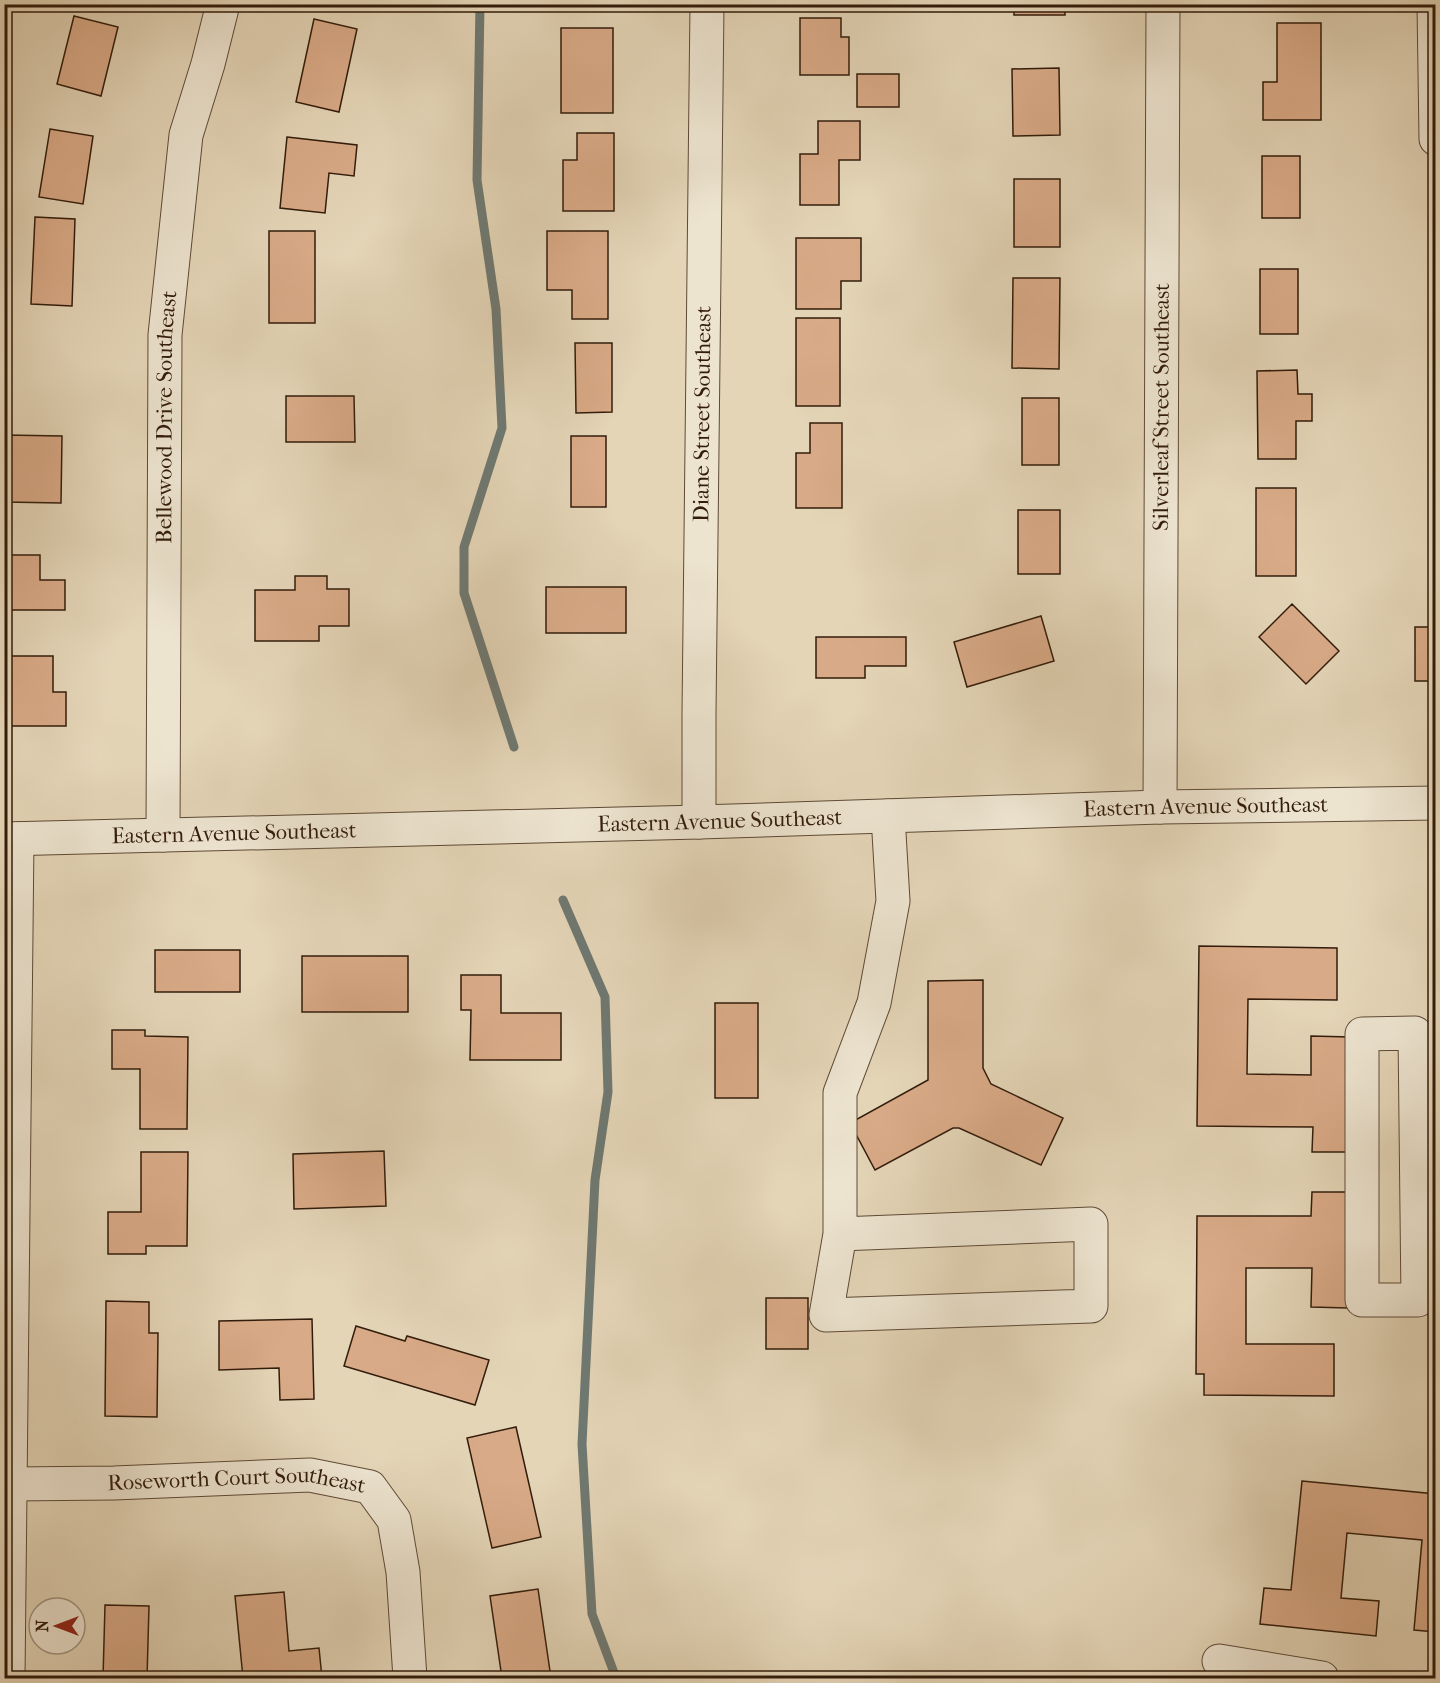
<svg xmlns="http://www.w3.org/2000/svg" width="1440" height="1683" viewBox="0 0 1440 1683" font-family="'IM FELL French Canon',serif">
<rect width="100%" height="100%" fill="#e4d5b7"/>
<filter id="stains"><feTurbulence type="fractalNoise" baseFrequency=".00333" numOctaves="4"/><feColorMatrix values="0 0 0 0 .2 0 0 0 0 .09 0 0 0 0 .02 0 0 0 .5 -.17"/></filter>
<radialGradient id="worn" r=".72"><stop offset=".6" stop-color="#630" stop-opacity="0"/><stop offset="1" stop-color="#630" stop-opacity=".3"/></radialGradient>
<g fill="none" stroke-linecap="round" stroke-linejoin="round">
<path stroke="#6f7972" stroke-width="9" d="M480,4L477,180L496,309L502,428L464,547V593L514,747
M563,900L605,997L608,1092L595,1180L582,1444L592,1614L616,1678"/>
</g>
<path fill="#d9aa87" stroke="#321c0b" stroke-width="1.5" d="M1014,4H1065V15H1014Z
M74,16L118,27L101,96L57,84Z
M800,18H841V37H849V75H800Z
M314,19L357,29L339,112L296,102Z
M1277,23H1321V120H1263V82H1277Z
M561,28H613V113H561Z
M1059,68L1060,135L1013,136L1012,69Z
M857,74H899V107H857Z
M818,121H860V160H839V205H800V154H818Z
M50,129L93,136L83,204L39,197Z
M577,133H614V211H563V160H577Z
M287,137L357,145L354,176L329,173L325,213L280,208Z
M1262,156H1300V218H1262Z
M1014,179H1060V247H1014Z
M35,217L75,219L72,306L31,304Z
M269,231H315V323H269Z
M547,231H608V319H572V290H547Z
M796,238H861V281H841V309H796Z
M1260,269H1298V334H1260Z
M1013,278H1060L1059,369L1012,368Z
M796,318H840V406H796Z
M575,343H612V412L576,413Z
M1297,370L1298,394H1312V421H1296V459H1258L1257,371Z
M286,396H354L355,442H286Z
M1022,398H1059V465H1022Z
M810,423H842V508H796V453H810Z
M4,435L62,436L61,503L4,502Z
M571,436H606V507H571Z
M1256,488H1296V576H1256Z
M1018,510H1060V574H1018Z
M4,555H40V580H65V610H4Z
M295,576H327V589H349V626H319V641H255V590H295Z
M546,587H626V633H546Z
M1292,604L1339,651L1306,684L1259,637Z
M1041,616L1054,661L967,687L954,642Z
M1415,627H1436V681H1415Z
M816,637H906V666H865V678H816Z
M4,656H53V692H66V726H4Z
M1199,946L1337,948V1000L1248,999L1247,1074L1311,1075V1036L1350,1037L1348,1152H1312L1313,1127L1197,1126Z
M155,950H240V992H155Z
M302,956H408V1012H302Z
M461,975H501V1013H561V1060H470L471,1010H461Z
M983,980V1068L991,1084L1063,1118L1041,1165L959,1128H953L875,1170L850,1123L928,1080V981Z
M715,1003H758V1098H715Z
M112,1030H145V1036L188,1037L187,1129H140V1069H112Z
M384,1151L386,1206L294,1209L293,1154Z
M141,1152H188L187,1246H146V1254H108V1212H141Z
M1312,1192H1349L1348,1308L1311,1307L1312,1268H1246V1344H1334V1396L1204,1395V1374H1196L1197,1216H1311Z
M1429,1201L1436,1202V1315H1428Z
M766,1298H808V1349H766Z
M106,1301L149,1302V1333H158L157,1417L105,1416Z
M312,1319L314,1399L280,1400L279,1368L219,1370V1321Z
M356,1326L405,1341L407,1336L489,1360L475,1405L344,1366Z
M516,1427L541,1537L492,1548L467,1438Z
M1302,1481L1436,1494V1632L1414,1630L1422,1540L1347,1533L1341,1598L1379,1601L1376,1636L1260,1624L1264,1588L1291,1590Z
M538,1589L551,1678H502L490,1596Z
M284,1592L289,1651L319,1648L322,1678H243L235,1596Z
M105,1605L149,1606L147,1678H103Z"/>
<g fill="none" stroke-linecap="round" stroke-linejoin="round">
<g stroke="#5e4a36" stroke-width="35">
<g id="minor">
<path d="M1434,4L1436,139"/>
<path id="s1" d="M1160,807L1163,4"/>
<path id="s2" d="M699,822V713L707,4"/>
<path id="s3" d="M163,835L165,335L186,135L208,64L223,4"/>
<path id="s4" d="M4,839L699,822L1160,807L1436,803"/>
<path d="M1415,1033L1418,1300H1362V1034Z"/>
<path d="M840,1234L1091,1224V1306L826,1315L840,1234V1093L874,1003L893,901L888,816"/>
<path id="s5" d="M11,1484L114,1483L310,1475L370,1487L394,1520L403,1572L410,1678"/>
<path d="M1219,1661L1322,1678"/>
<path d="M8,1678L17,839"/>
</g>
</g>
<use href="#minor" stroke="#ede4d0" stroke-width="33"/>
</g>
<g text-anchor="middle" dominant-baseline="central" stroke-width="4.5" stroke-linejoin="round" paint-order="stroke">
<g font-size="22" fill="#321c0b" stroke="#ede4d0">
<text stroke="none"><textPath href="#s1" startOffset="400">Silverleaf Street Southeast</textPath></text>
<text stroke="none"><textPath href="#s2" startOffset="408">Diane Street Southeast</textPath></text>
<text stroke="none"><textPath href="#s3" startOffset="418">Bellewood Drive Southeast</textPath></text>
<text stroke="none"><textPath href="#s4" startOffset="1202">Eastern Avenue Southeast</textPath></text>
<text stroke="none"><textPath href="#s4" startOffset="716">Eastern Avenue Southeast</textPath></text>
<text stroke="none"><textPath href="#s4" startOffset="230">Eastern Avenue Southeast</textPath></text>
<text stroke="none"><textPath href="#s5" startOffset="226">Roseworth Court Southeast</textPath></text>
</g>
</g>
<rect width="1440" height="1683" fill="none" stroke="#e4d5b7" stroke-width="24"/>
<rect x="6" y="6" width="1428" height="1671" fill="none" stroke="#321c0b" stroke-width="3"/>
<rect x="12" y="12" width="1416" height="1659" fill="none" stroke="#321c0b" stroke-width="1.5"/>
<g transform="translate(57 1626) rotate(270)"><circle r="28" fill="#ede4d0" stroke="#a29481" stroke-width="1.5"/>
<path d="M0-4.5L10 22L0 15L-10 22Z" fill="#8f2418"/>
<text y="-9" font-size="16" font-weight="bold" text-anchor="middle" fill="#321c0b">N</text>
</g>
<rect width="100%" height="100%" filter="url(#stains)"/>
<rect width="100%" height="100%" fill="url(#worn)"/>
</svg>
